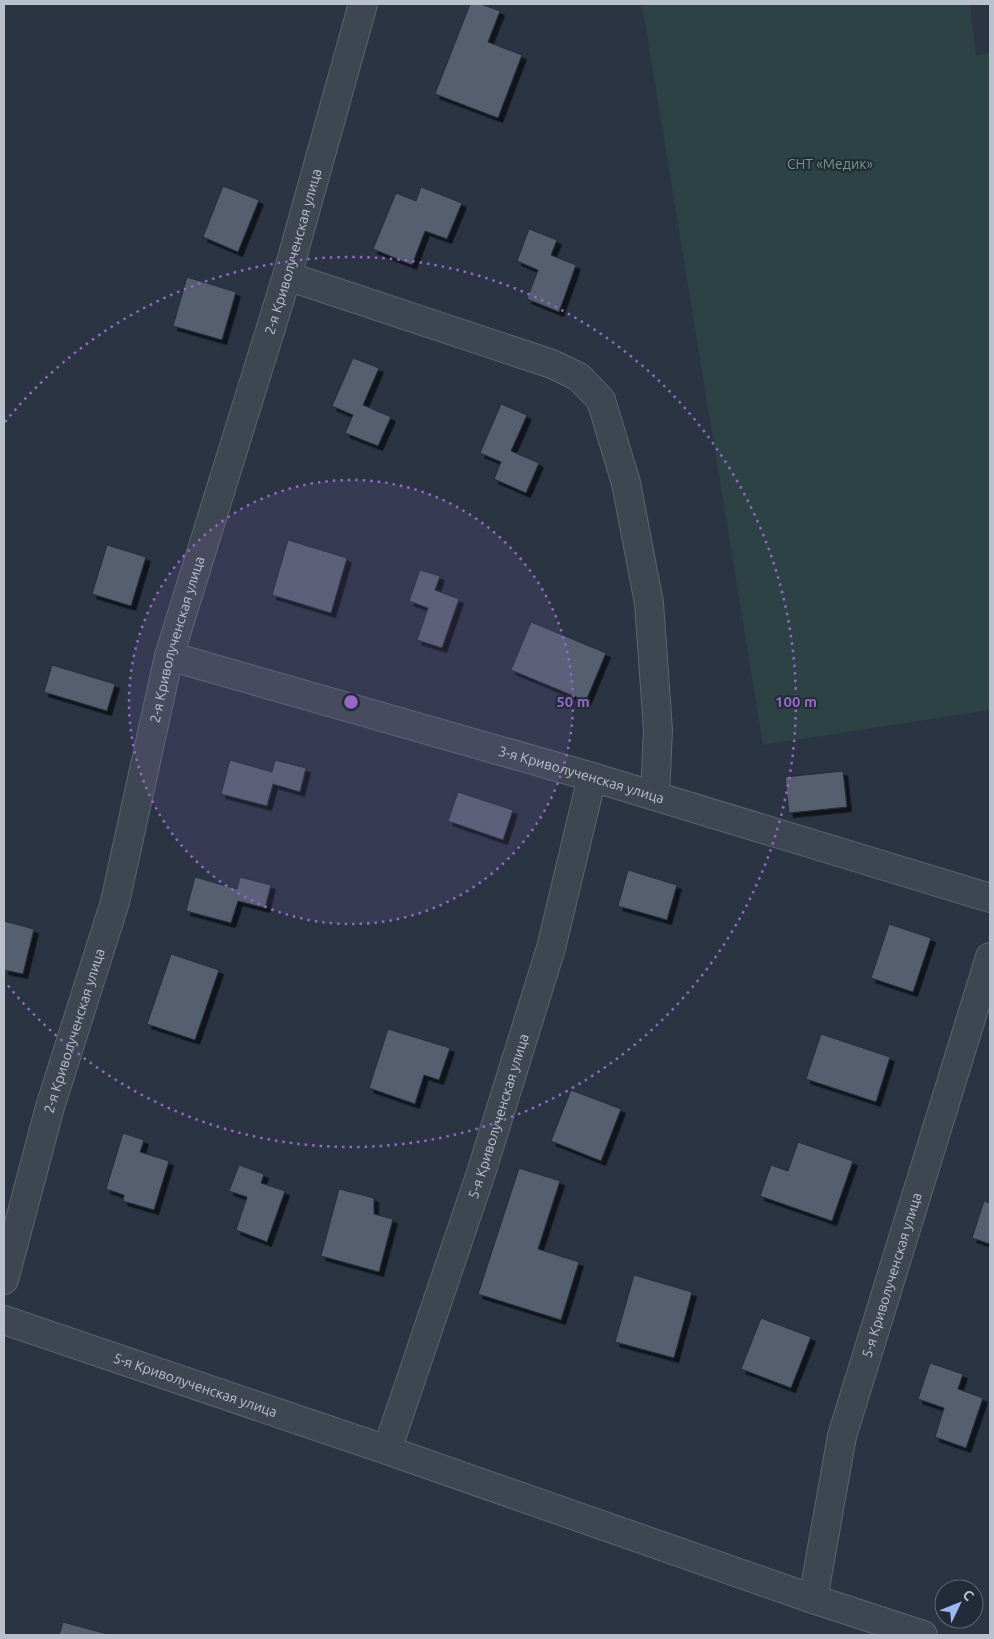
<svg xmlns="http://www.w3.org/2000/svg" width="994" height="1639" viewBox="0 0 994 1639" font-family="Ubuntu,sans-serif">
<defs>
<filter id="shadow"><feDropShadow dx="4.5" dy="4.5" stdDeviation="0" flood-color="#0009"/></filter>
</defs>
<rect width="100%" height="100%" fill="#2a3443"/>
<path fill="#2d4245" d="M642,4H970L976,55L990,53V710L763,745Z"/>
<path fill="#555f6f" stroke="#242d3a" filter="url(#shadow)" d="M470,4H481L500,11L488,42L522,55L498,118L435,94Z
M223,186L259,200L238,252L203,237Z
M421,187L462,203L447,239L425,231L412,265L373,249L396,193L416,201Z
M529,229L557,240L551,255L576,265L559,312L527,299L538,270L517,261Z
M187,277L236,292L222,340L173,326Z
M353,358L379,368L363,405L391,417L378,446L345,433L353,415L332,406Z
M501,404L527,415L511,451L539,463L526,493L494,479L501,462L480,453Z
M288,540L347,558L331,613L272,595Z
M107,545L146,557L131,606L92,594Z
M420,570L440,576L435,590L459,599L442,648L417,640L428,608L409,601Z
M531,622L606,653L586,701L511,670Z
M52,665L115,684L107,711L44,692Z
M230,760L272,772L275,760L306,768L300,792L273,784L267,806L221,794Z
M843,771L847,807L789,813L785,777Z
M458,792L513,810L503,840L448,821Z
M628,870L677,885L667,920L618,906Z
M195,877L237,889L240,877L271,885L265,908L238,901L231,923L186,911Z
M4,921L34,929L23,974L4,970Z
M889,924L931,938L913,992L871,978Z
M171,954L219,970L195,1040L147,1024Z
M388,1029L450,1048L439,1080L424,1075L415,1104L369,1088Z
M821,1034L890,1057L876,1102L806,1079Z
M571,1090L621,1109L601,1161L551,1141Z
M123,1133L144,1140L140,1152L169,1161L154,1210L123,1201L124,1195L106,1189Z
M798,1142L853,1161L832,1221L760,1196L771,1165L788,1171Z
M239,1165L264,1174L261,1183L285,1191L267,1242L236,1230L247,1197L229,1191Z
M519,1168L560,1181L538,1249L579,1262L561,1320L478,1294Z
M339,1189L374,1198V1214L393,1219L379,1272L321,1256Z
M984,1201L990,1203V1244L972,1238Z
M634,1275L692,1292L674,1358L615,1342Z
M761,1318L811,1337L791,1388L741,1369Z
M930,1363L963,1374L958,1389L983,1398L966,1448L935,1437L944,1408L918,1399Z
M63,1622L111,1635H59Z"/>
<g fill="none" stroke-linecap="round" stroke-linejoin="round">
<g stroke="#5c6470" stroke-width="30">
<g id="street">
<path d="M287,276L552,364L579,377L601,400L626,483L649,603L658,730L655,796"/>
<path id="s1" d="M169,656L592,777L990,898"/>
<path id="s2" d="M4,1280L50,1107L115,902L169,656L287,276L363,4"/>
<path id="s3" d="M4,1320L387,1450L813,1599L923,1635"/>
<path id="s4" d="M387,1450L481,1173L551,948L592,777"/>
<path id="s5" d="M813,1599L842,1436L990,957"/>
</g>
</g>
<use href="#street" stroke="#3e4652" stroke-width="28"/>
</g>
<circle cx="351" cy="702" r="222" fill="#9568c4" fill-opacity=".12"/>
<g fill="none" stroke="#9568c4" stroke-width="2.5" stroke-dasharray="2.5 5">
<circle cx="351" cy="702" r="222"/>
<path d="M5 422A445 445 0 1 1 5 982"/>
</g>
<g text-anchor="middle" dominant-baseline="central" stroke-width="4" stroke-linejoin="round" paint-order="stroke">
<g font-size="14" fill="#749b7e" stroke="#222b38">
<text x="830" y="164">СНТ «Медик»</text>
</g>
<g font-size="14" fill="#bbc1cc" stroke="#222b38">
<text stroke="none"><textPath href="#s2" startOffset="1069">2-я Криволученская улица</textPath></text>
<text stroke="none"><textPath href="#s2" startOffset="664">2-я Криволученская улица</textPath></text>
<text stroke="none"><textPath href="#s1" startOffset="429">3-я Криволученская улица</textPath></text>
<text stroke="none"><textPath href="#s2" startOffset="259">2-я Криволученская улица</textPath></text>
<text stroke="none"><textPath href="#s4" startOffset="352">5-я Криволученская улица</textPath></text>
<text stroke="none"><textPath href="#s5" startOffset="334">5-я Криволученская улица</textPath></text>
<text stroke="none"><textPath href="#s3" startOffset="202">5-я Криволученская улица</textPath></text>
</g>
</g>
<circle cx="351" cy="702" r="8" fill="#9568c4" stroke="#222b38" stroke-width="2.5"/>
<g font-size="15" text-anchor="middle" font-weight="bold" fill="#9568c4" stroke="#222b38" stroke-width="4" stroke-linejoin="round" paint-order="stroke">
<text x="573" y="707">50 m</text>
<text x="796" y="707">100 m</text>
</g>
<rect width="994" height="1639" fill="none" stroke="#bbc1cc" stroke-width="10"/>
<g transform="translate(959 1604) rotate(47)"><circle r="24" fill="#222b38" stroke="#5f6773"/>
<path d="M0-4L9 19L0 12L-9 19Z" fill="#9ab9f2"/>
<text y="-8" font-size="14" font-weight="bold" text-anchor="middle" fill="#bbc1cc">С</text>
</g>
</svg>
